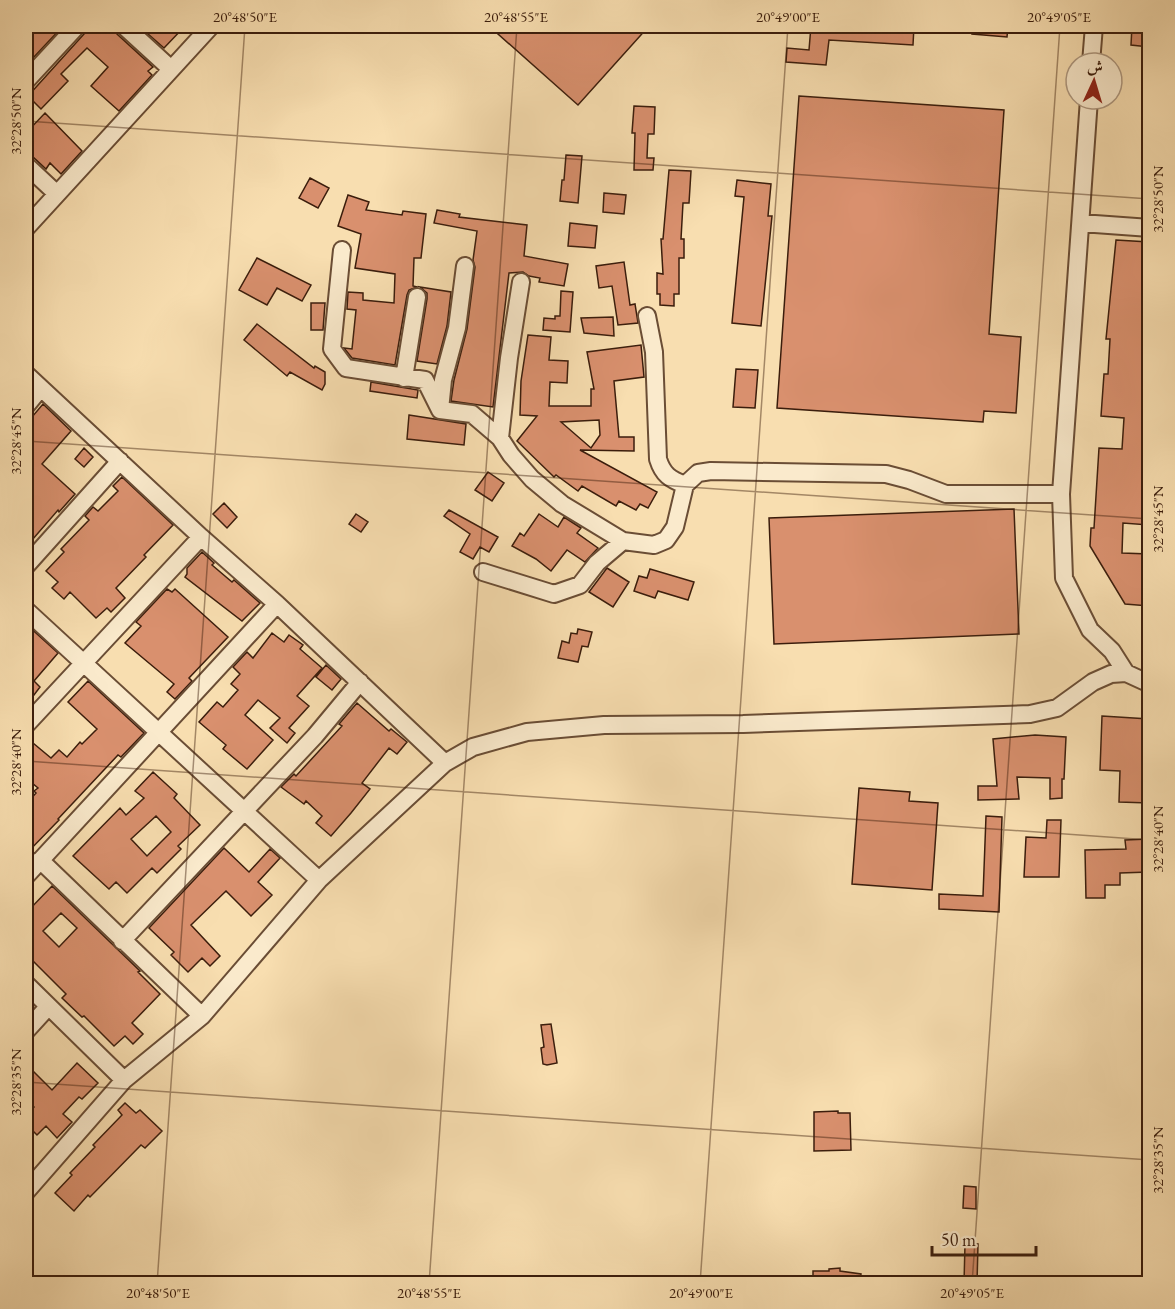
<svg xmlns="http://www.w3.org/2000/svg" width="1175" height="1309" viewBox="0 0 1175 1309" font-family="'EB Garamond',Amiri,serif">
<rect width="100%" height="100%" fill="#f8deb0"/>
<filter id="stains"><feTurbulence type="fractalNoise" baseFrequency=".00333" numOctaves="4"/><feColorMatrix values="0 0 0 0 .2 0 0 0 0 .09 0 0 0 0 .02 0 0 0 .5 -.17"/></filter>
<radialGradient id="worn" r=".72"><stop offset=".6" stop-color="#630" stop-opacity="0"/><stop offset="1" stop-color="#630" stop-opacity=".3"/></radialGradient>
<path fill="#d9906e" stroke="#3b1d0c" stroke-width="1.5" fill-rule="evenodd" d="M26,26H63L33,58L26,50Z
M87,26H114L117,34L153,67L148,71L152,75L119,111L91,86L108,67L87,48L61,74L68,81L41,109L28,96L85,33Z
M139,26H185L164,48Z
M489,26H649L578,105Z
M811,26H914L913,45L829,40L826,65L786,62L787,48L809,50Z
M973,26H1008L1007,37L972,34Z
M1132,26H1149V47L1131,45Z
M799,96L1004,110L989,334L1021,337L1016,413L984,411L983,422L777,408Z
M634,106L655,107L654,134H648L647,158H654L653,170H634L635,133H632Z
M45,113L82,151L61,174L50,163L46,169L33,157L26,155V133Z
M566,155L582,156L578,203L560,201L562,180H564Z
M669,170L691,171L689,203H683L681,239H684V258H679V294H674V306L660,305V294H657V273L663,274L661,239H663Z
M310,178L329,188L318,208L299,198Z
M737,180L771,184L768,216H772L761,326L732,323L744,197L735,196Z
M604,193L626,195L624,214L603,212Z
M348,195L369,202L366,210L402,215L403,211L426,214L421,258H414L413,286L417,287L409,290L407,295L395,365L352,358L344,348L352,349L356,310L347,309L348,292L363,293V300L394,303L395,274L355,268L361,234L338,226Z
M437,210L460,214L459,217L527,225L524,256L568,264L564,286L539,282L540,278L529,276L523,272L509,273L493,407L451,401L454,380L467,329L475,267L473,260L477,231L434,223Z
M570,223L597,226L595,248L568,246Z
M1116,240L1149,242V525L1123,523L1122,553L1149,554V606L1125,604L1090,546L1091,528H1094L1099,448L1122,449L1124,418L1101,416L1104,374H1108L1110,339H1106Z
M257,258L311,285L302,301L277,288L267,305L239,290Z
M624,262L630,305L635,304L638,323L618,325L612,286L599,288L596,266Z
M420,287L451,292L447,326L437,364L417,361L427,299V293Z
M561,291L573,292L570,332L543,330L544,318L555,319V316H560Z
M311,303H325L323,330H311Z
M613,317L614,336L584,333L581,318Z
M257,324L314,368L315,366L325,372V384L322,390L290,372L287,376L244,340Z
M528,335L551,337L549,360L568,361L567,383L550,382L549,406H591V389H594L587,352L641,345L644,377L614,381L619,437H634V451L580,450L657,492L648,508L640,504L636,510L619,501L616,506L582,486L578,491L556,475L554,477L517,441L537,416L520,415L521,381ZM599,420L600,435L591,448L561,422Z
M736,369L758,370L755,408L733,407Z
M371,382L418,390L417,398L370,391Z
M43,404L71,431L42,464L75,494L59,512L58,510L26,547V424Z
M409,415L466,424L464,445L407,439Z
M84,448L93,457L84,467L75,459Z
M488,472L504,483L492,501L475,490Z
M122,477L173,525L144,555L146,557L116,588L125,598L111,612L107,608L96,618L70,592L64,599L52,588L58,582L46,571L64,552L61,549L89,520L85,516L93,507L98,511L118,491L113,486Z
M224,503L237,517L227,528L213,514Z
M1014,509L1019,634L774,644L769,518Z
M449,510L498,537L489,552L480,547L473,559L460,552L470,534L444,516Z
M356,514L368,522L361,532L349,524Z
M539,514L558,527L564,517L581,528L577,533L598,548L585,562L567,550L551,571L536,559L512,546L520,533L524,536Z
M202,552L214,563L212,565L232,582L234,580L260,603L242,621L185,577L187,574V568Z
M607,568L629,582L613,607L589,592Z
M650,569L694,582L688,600L658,591L655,598L634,591L639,576L647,578Z
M167,589L172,592L175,589L228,637L189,678L192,681L175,699L167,692L174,684L125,643L141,626L136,622Z
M26,624L58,653L34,681L40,687L34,695L27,689L26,690Z
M578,629L592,632L588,647L582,646L578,662L558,658L562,641L569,643L571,633L577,634Z
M272,633L284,642L289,635L303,645L300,649L322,668L297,696L309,706L289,728L295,733L287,743L270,728L280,718L258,700L245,715L273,740L247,769L223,749L226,745L199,722L217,702L223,707L238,690L231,684L240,674L233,667L247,652L253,658Z
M326,665L341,679L332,690L316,677Z
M88,681L144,733L121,757L118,755L58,819L59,820L26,854V804L36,793L34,791L38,788L26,778V752L33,743L51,758L59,750L67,757L80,742L82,744L97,729L68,702Z
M357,703L389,731L391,729L407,742L397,754L389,748L362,783L370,789L351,813L331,836L316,823L322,816L306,801L304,804L281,787L294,774L296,776L342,726L339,724Z
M1102,716L1149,719V803L1119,802L1120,771L1100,770Z
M1035,735L1066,737L1064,779H1062V798L1050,799V778L1017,777L1019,799L978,800V786H997L993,739Z
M153,772L177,794L174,798L200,825L178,846L181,849L157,873L152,868L127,893L116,882L109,889L73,856L120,808L126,815L144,798L135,791ZM156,816L171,832L147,856L131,839Z
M859,788L910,792L909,801L938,803L932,890L852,884Z
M986,816L1002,817L999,912L939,909V894L983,896Z
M1047,820H1061L1059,877H1024L1026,837L1046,838Z
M1149,839V872L1120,873V885H1105V898H1086L1085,850L1126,849L1125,840Z
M224,848L249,872L270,849L280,858L258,882L272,895L251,916L226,891L191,925L220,956L210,966L202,958L188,972L171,955L174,952L149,928Z
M52,886L140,971L138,972L160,994L132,1023L143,1034L133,1044L125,1036L114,1046L84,1016L82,1017L62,998L66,994L26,954V913ZM61,913L77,928L59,947L43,931Z
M551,1024L557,1063L547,1065L543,1064L541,1048L544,1047L541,1025Z
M77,1063L98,1083L82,1099L79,1097L63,1114L72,1122L57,1138L46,1126L37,1135L26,1124V1116L34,1107L26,1099V1064L52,1090Z
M125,1103L136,1113L140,1110L162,1131L145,1148L141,1145L90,1197L88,1195L74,1211L55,1193L72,1175L70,1173L95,1147L93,1145L122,1115L118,1110Z
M838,1111V1113H850L851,1150L814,1151V1112Z
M964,1186L976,1187V1209L963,1208Z
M965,1244H978L977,1283H964Z
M840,1268V1271L861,1274L860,1284H813V1271H829V1269Z"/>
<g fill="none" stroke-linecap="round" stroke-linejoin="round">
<g stroke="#6a4d35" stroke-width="20">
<path id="minor" d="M124,26L171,69
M1091,63L1094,26
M26,81L77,26
M1089,99L1061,494L1064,578L1090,630L1112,651L1126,673
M26,165L57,194
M1081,223L1150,228
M26,228L211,26
M342,250L332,349L346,368L425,380L440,410L472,414L500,438L511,455L532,479L562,504L623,541L654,545L666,540L675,527L685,485L698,473L711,471L886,474L909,480L946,494H1061
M647,316L654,352L658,459C663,475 670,479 685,485
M26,374L201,537L277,604L445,763
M404,378L417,297
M26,406L40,389
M440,410L443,380L457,328L465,266
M500,438L509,358L521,282
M26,566L120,461
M483,572L554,594L580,585L597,563L623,541
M26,610L319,880
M26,725L201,537
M40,860L202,1016
M26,876L277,604
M122,941L315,736L360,682
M26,984L124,1080
M26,1031L48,1007
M26,1192L124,1080L202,1016L319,880L445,763L473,747L527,732L604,725L743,724L1030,714L1057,708L1093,682L1111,674L1126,673L1150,684"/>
</g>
<use href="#minor" stroke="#faeacc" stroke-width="16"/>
</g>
<path fill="none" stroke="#3b1d0c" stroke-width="1.5" stroke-opacity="0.45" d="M26,121L1150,199M26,441L1150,519M26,761L1150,840M26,1082L1150,1160M157,1284L245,26M429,1284L517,26M700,1284L788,26M972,1284L1060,26"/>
<rect width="1175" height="1309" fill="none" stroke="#f8deb0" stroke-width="66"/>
<g transform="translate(1094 81) rotate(4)"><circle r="28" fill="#faeacc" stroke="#ae987f" stroke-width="1.5"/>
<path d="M0-4.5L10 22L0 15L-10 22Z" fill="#8f2418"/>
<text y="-9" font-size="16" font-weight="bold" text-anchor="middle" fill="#3b1d0c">ش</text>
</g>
<path d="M932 1246v9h104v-9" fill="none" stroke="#3b1d0c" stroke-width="3"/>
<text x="941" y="1246" font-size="18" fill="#3b1d0c" stroke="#faeacc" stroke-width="4.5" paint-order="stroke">50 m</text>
<rect x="33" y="33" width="1109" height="1243" fill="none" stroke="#3b1d0c" stroke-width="2"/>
<g font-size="15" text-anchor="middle" fill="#3b1d0c">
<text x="245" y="22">20°48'50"E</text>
<text x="516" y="22">20°48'55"E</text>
<text x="788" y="22">20°49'00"E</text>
<text x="1059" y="22">20°49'05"E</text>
<text transform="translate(16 121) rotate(-90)" y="5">32°28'50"N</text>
<text transform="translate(1158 199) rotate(-90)" y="5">32°28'50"N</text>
<text transform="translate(16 441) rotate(-90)" y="5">32°28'45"N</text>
<text transform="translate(1158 519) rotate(-90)" y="5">32°28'45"N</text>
<text transform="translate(16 762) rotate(-90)" y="5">32°28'40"N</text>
<text transform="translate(1158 839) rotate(-90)" y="5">32°28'40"N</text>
<text transform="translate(16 1082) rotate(-90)" y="5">32°28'35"N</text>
<text transform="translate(1158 1160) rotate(-90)" y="5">32°28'35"N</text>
<text x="158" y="1298">20°48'50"E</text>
<text x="429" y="1298">20°48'55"E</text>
<text x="701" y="1298">20°49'00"E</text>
<text x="972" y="1298">20°49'05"E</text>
</g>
<rect width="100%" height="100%" filter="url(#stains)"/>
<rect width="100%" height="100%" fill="url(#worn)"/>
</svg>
